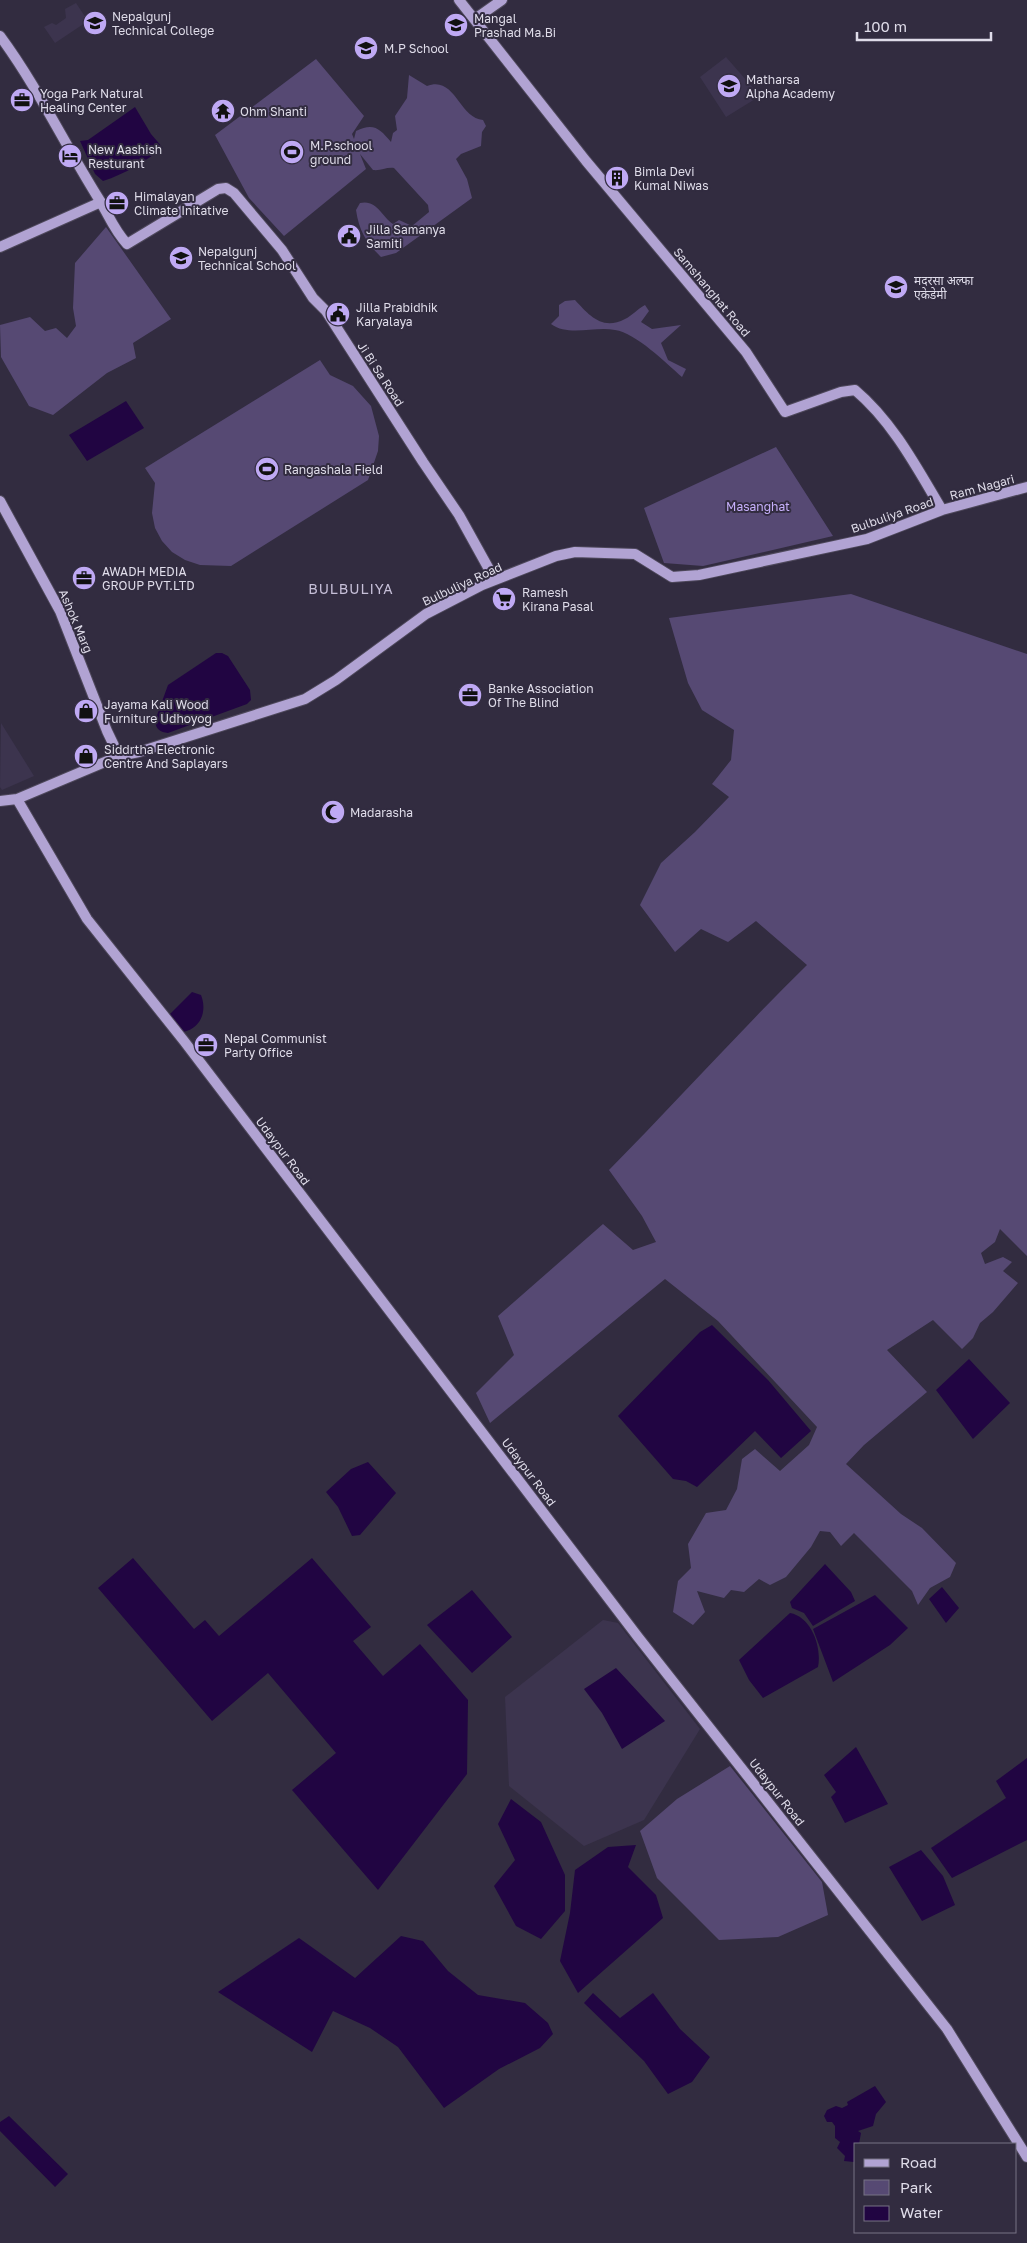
<svg xmlns="http://www.w3.org/2000/svg" width="1027" height="2243" viewBox="0 0 1027 2243" font-family="'Golos Text','Noto Sans Devanagari',sans-serif">
<rect width="100%" height="100%" fill="#322c40"/>
<path fill="#3c344e" d="M76,3L88,21L55,43L44,27L52,23L56,25L66,18L65,9Z
M726,57L760,96L726,117L700,77Z
M1,723L34,776L2,790L0,787Z
M603,1620L618,1623L700,1729L644,1820L584,1846L509,1786L505,1697Z"/>
<path fill="#564973" d="M316,59L364,116L352,134L354,139L356,131C374,122 380,129 391,142L393,133L397,130L395,116L407,98L409,75L427,86C455,75 459,118 483,120L486,126L482,132L481,146L461,154L456,159L467,179L472,198L396,253L381,257C366,242 359,231 356,210L360,203C377,199 382,217 393,224L399,220L412,226L429,212L428,205L394,168C386,167 381,171 373,170L360,154L366,169L284,236L249,198L215,135Z
M106,227L171,319L133,343L136,358L107,373L53,415L29,406L1,357L0,325L30,317L45,331L56,328L67,338L76,326L73,308L75,263Z
M575,300C589,315 602,331 625,319C632,316 637,309 645,305L649,311L641,322L652,329L681,325L661,343L668,360L686,369L682,377C666,363 636,333 615,330C594,326 569,337 551,324L559,316V305L565,301Z
M320,360L330,375L353,386L371,406L379,436L378,451L368,480L231,566L200,565L185,560L172,552L162,541L155,528L152,513L155,483L145,468Z
M776,447L833,536L703,566L664,563L644,508Z
M851,594L1027,654V1256L1000,1229L995,1242L981,1253L985,1264L1003,1257L1012,1262L1003,1271L1018,1283L993,1312L980,1323L973,1338L962,1349L933,1320L887,1350L927,1392L864,1445L846,1464L901,1514L922,1528L956,1563L950,1577L930,1588L918,1605L912,1591L854,1533L841,1546L830,1532L820,1531L811,1547L786,1577L770,1585L759,1579L744,1592L731,1590L724,1598L697,1591L705,1612L693,1625L673,1612L678,1581L691,1568L688,1544L706,1513L726,1510L737,1489L742,1459L755,1449L780,1471L809,1445L817,1427L718,1321L665,1279L490,1423L476,1393L514,1355L498,1316L603,1224L633,1250L656,1242L642,1216L609,1170C676,1102 739,1032 807,965L756,921L728,942L701,929L675,952L640,905L661,863L695,832L729,797L712,784L731,760L734,730L702,710L688,683L669,618Z
M730,1766L822,1882L828,1915L778,1937L719,1940L657,1878L640,1831L677,1799Z"/>
<path fill="#210542" d="M135,107L151,134L163,148C144,162 125,174 103,181L95,174L80,141L88,140Z
M126,401L144,428L87,461L69,435Z
M216,653H222L228,656L250,690L251,700L247,704L168,733C159,732 154,728 156,718L168,685Z
M192,992L201,995C207,1010 202,1028 183,1032L169,1015Z
M712,1325L768,1380L811,1431L781,1458L755,1431L697,1487L686,1481L673,1479L618,1416L700,1332Z
M969,1359L1010,1403L973,1439L936,1390Z
M368,1462L396,1493L360,1535L352,1536L338,1507L326,1492L351,1469Z
M133,1558L194,1629L205,1620L219,1636L312,1558L371,1627L353,1641L383,1676L420,1644L468,1700L467,1774L378,1890L292,1790L336,1753L268,1673L212,1721L98,1588Z
M825,1564L851,1592L855,1601L813,1626L804,1613L792,1608L790,1602Z
M942,1587L959,1608L946,1623L929,1599Z
M472,1590L512,1637L472,1673L427,1625Z
M875,1595L908,1628L890,1645L833,1682L813,1629Z
M790,1613C812,1617 822,1648 818,1667L763,1698L749,1680L739,1660Z
M616,1668L665,1721L622,1749L602,1713L584,1689Z
M856,1747L888,1804L845,1823L831,1797L836,1792L824,1775Z
M1027,1758V1840L952,1878L931,1848L1006,1798L996,1781Z
M511,1799L541,1822L565,1875V1911L541,1939L516,1926L494,1886L515,1860L498,1824Z
M636,1845L628,1867L656,1895L663,1918L578,1993L560,1961L570,1913L575,1870L608,1847Z
M921,1850L943,1876L955,1905L922,1921L889,1867Z
M401,1936L423,1941L448,1971L478,1995L525,2003L548,2023L553,2034L540,2048L499,2069L444,2108L398,2047L370,2028L333,2011L312,2052L218,1992L299,1938L355,1978Z
M593,1993L620,2018L653,1993L680,2029L710,2057L692,2082L668,2094L644,2061L584,2003Z
M875,2086L886,2102L876,2114L873,2126L858,2131L861,2133L859,2144H856V2158L854,2162L844,2161L845,2156L837,2148L840,2142L835,2138V2126L832,2122H827L824,2116L827,2110L836,2106L842,2108L848,2105L847,2102Z
M9,2116L68,2174L55,2187L0,2131V2122Z"/>
<g fill="none" stroke-linecap="round" stroke-linejoin="round">
<g stroke="#4e485b" stroke-width="12">
<path id="secondary" d="M459,0L586,161L746,352L785,412L841,392L855,390C893,422 917,468 942,510
M475,19L502,0
M0,36C37,86 64,143 97,196C108,213 113,229 127,244L218,189L226,188L234,193L282,250L313,298L326,311L423,462L459,515L495,580
M0,247L101,202
M0,501L60,611L107,731L119,756
M17,799L87,919L184,1041L638,1637L947,2029L1027,2157
M0,801L17,799L119,756L139,752L305,699L336,680L426,614L482,585L556,556L575,552L635,554L672,577L699,575L867,539L942,510L1027,487"/>
</g>
<use href="#secondary" stroke="#b1a3d3" stroke-width="10"/>
</g>
<defs>
<g id="university-disc" transform="scale(1.25)"><circle r="9.5" fill="#bfa9f4" stroke="#322c40"/><path d="M0-5L7-2L0 1L-7-2ZM-4 1L0 2.5L4 1V4Q0 6-4 4Z" fill="#111"/></g>
<g id="school-disc" transform="scale(1.25)"><circle r="9.5" fill="#bfa9f4" stroke="#322c40"/><path d="M0-5L7-2L0 1L-7-2ZM-4 1L0 2.5L4 1V4Q0 6-4 4Z" fill="#111"/></g>
<g id="office-disc" transform="scale(1.25)"><circle r="9.5" fill="#bfa9f4" stroke="#322c40"/><path d="M-6-3h4V-5.5h4V-3h4V5H-6ZM-1-4.5V-3h2v-1.5ZM-6 0V1H6V0Z" fill="#111"/></g>
<g id="temple-disc" transform="scale(1.25)"><circle r="9.5" fill="#bfa9f4" stroke="#322c40"/><path d="M0-6L5-2H3V0L6.5 2.5H4V6H1.5V3h-3V6H-4V2.5H-6.5L-3 0V-2H-5Z" fill="#111"/></g>
<g id="stadium-disc" transform="scale(1.25)"><circle r="9.5" fill="#bfa9f4" stroke="#322c40"/><path d="M0-5a6.5 5 0 1 0 0 10a6.5 5 0 1 0 0-10ZM-3.5-1.8h7v3.6h-7Z" fill="#111"/></g>
<g id="hotel-disc" transform="scale(1.25)"><circle r="9.5" fill="#bfa9f4" stroke="#322c40"/><path d="M-6-4.5h1.5V1H6V5H4.5V3h-9V5H-6ZM-4 0a1.8 1.8 0 1 1 3.6 0ZM.5 0V-2.5h3Q6-2.5 6 0Z" fill="#111"/></g>
<g id="building-disc" transform="scale(1.25)"><circle r="9.5" fill="#bfa9f4" stroke="#322c40"/><path d="M-4-6H4V6H1V3H-1V6H-4ZM-2.5-4.3h1.7v1.8h-1.7ZM.8-4.3h1.7v1.8H.8ZM-2.5-1h1.7V.8h-1.7ZM.8-1h1.7V.8H.8Z" fill="#111"/></g>
<g id="civic-disc" transform="scale(1.25)"><circle r="9.5" fill="#bfa9f4" stroke="#322c40"/><path d="M-.6-6.5H3V-4.5H.6V-3L4-1V1h2V6H-6V1h2V-1L-.6-3ZM-1.2 2.5V6h2.4V2.5Z" fill="#111"/></g>
<g id="supermarket-disc" transform="scale(1.25)"><circle r="9.5" fill="#bfa9f4" stroke="#322c40"/><path d="M-6-5.5h2.5l.6 2H6L4.5 2H-2.5L-4.4-4H-6ZM-1.5 3.2a1.3 1.3 0 1 0 .1 0ZM3 3.2a1.3 1.3 0 1 0 .1 0Z" fill="#111"/></g>
<g id="shop-disc" transform="scale(1.25)"><circle r="9.5" fill="#bfa9f4" stroke="#322c40"/><path d="M-5-2.5h2.3a2.7 3.5 0 0 1 5.4 0H5L5.5 6h-11ZM-1.5-2.5h3a1.5 2.3 0 0 0-3 0Z" fill="#111"/></g>
<g id="mosque-disc" transform="scale(1.25)"><circle r="9.5" fill="#bfa9f4" stroke="#322c40"/><path d="M3.5-4.9A6 6 0 1 0 3.5 4.9A5 5 0 1 1 3.5-4.9Z" fill="#111"/></g>
</defs>
<g fill-rule="evenodd">
<use href="#university-disc" x="95" y="23"/>
<use href="#school-disc" x="456" y="25"/>
<use href="#school-disc" x="366" y="48"/>
<use href="#school-disc" x="729" y="86"/>
<use href="#office-disc" x="22" y="100"/>
<use href="#temple-disc" x="223" y="111"/>
<use href="#stadium-disc" x="292" y="152"/>
<use href="#hotel-disc" x="70" y="156"/>
<use href="#building-disc" x="617" y="178"/>
<use href="#office-disc" x="117" y="203"/>
<use href="#civic-disc" x="349" y="236"/>
<use href="#school-disc" x="181" y="258"/>
<use href="#school-disc" x="896" y="287"/>
<use href="#civic-disc" x="338" y="314"/>
<use href="#stadium-disc" x="267" y="469"/>
<use href="#office-disc" x="84" y="578"/>
<use href="#supermarket-disc" x="504" y="599"/>
<use href="#office-disc" x="470" y="695"/>
<use href="#shop-disc" x="86" y="711"/>
<use href="#shop-disc" x="86" y="756"/>
<use href="#mosque-disc" x="333" y="812"/>
<use href="#office-disc" x="206" y="1045"/>
</g>
<g text-anchor="middle" dominant-baseline="central" stroke-width="4" stroke-linejoin="round" paint-order="stroke">
<g font-size="12" fill="#dfdce9" stroke="#322c40" text-anchor="start">
<text x="112" y="16">Nepalgunj<tspan x="112" dy="14">Technical College</tspan></text>
<text x="474" y="18">Mangal<tspan x="474" dy="14">Prashad Ma.Bi</tspan></text>
<text x="384" y="48">M.P School</text>
<text x="746" y="79">Matharsa<tspan x="746" dy="14">Alpha Academy</tspan></text>
<text x="40" y="93">Yoga Park Natural<tspan x="40" dy="14">Healing Center</tspan></text>
<text x="240" y="111">Ohm Shanti</text>
<text x="310" y="145">M.P.school<tspan x="310" dy="14">ground</tspan></text>
<text x="88" y="149">New Aashish<tspan x="88" dy="14">Resturant</tspan></text>
<text x="634" y="171">Bimla Devi<tspan x="634" dy="14">Kumal Niwas</tspan></text>
<text x="134" y="196">Himalayan<tspan x="134" dy="14">Climate Initative</tspan></text>
<text x="366" y="229">Jilla Samanya<tspan x="366" dy="14">Samiti</tspan></text>
<text x="198" y="251">Nepalgunj<tspan x="198" dy="14">Technical School</tspan></text>
<text x="914" y="280">मदरसा अल्फा<tspan x="914" dy="14">एकेडेमी</tspan></text>
<text x="356" y="307">Jilla Prabidhik<tspan x="356" dy="14">Karyalaya</tspan></text>
<text x="284" y="469">Rangashala Field</text>
<text x="102" y="571">AWADH MEDIA<tspan x="102" dy="14">GROUP PVT.LTD</tspan></text>
<text x="522" y="592">Ramesh<tspan x="522" dy="14">Kirana Pasal</tspan></text>
<text x="488" y="688">Banke Association<tspan x="488" dy="14">Of The Blind</tspan></text>
<text x="104" y="704">Jayama Kali Wood<tspan x="104" dy="14">Furniture Udhoyog</tspan></text>
<text x="104" y="749">Siddrtha Electronic<tspan x="104" dy="14">Centre And Saplayars</tspan></text>
<text x="350" y="812">Madarasha</text>
<text x="224" y="1038">Nepal Communist<tspan x="224" dy="14">Party Office</tspan></text>
</g>
<g font-size="12" fill="#dfdce9" stroke="#322c40">
<text transform="translate(712 292) rotate(50)">Samshanghat Road</text>
<text transform="translate(381 374) rotate(57)">Ji Bi Sa Road</text>
<text transform="translate(982 487) rotate(-15)">Ram Nagari</text>
<text transform="translate(892 515) rotate(-19)">Bulbuliya Road</text>
<text transform="translate(462 584) rotate(-25)">Bulbuliya Road</text>
<text transform="translate(76 621) rotate(67)">Ashok Marg</text>
<text transform="translate(283 1151) rotate(53)">Udaypur Road</text>
<text transform="translate(529 1472) rotate(53)">Udaypur Road</text>
<text transform="translate(777 1792) rotate(52)">Udaypur Road</text>
</g>
<g font-size="12" fill="#c6affa" stroke="#322c40">
<text x="758" y="506">Masanghat</text>
</g>
<g font-size="14" letter-spacing="1" fill="#c6bfd8" stroke="#322c40">
<text x="351" y="588">BULBULIYA</text>
</g>
</g>
<rect x="854" y="2143" width="162" height="90" fill="#322c40" stroke="#777284"/>
<rect x="864" y="2159" width="25" height="8" fill="#b1a3d3" stroke="#777284"/>
<text x="900" y="2168" font-size="15" fill="#dfdce9">Road</text>
<rect x="864" y="2180" width="25" height="15" fill="#564973" stroke="#777284"/>
<text x="900" y="2193" font-size="15" fill="#dfdce9">Park</text>
<rect x="864" y="2206" width="25" height="15" fill="#210542" stroke="#777284"/>
<text x="900" y="2218" font-size="15" fill="#dfdce9">Water</text>
<path d="M857 32v8h134v-8" fill="none" stroke="#dfdce9" stroke-width="2.5"/>
<text x="864" y="32" font-size="15" fill="#dfdce9" stroke="#322c40" stroke-width="4" paint-order="stroke">100 m</text>
</svg>
